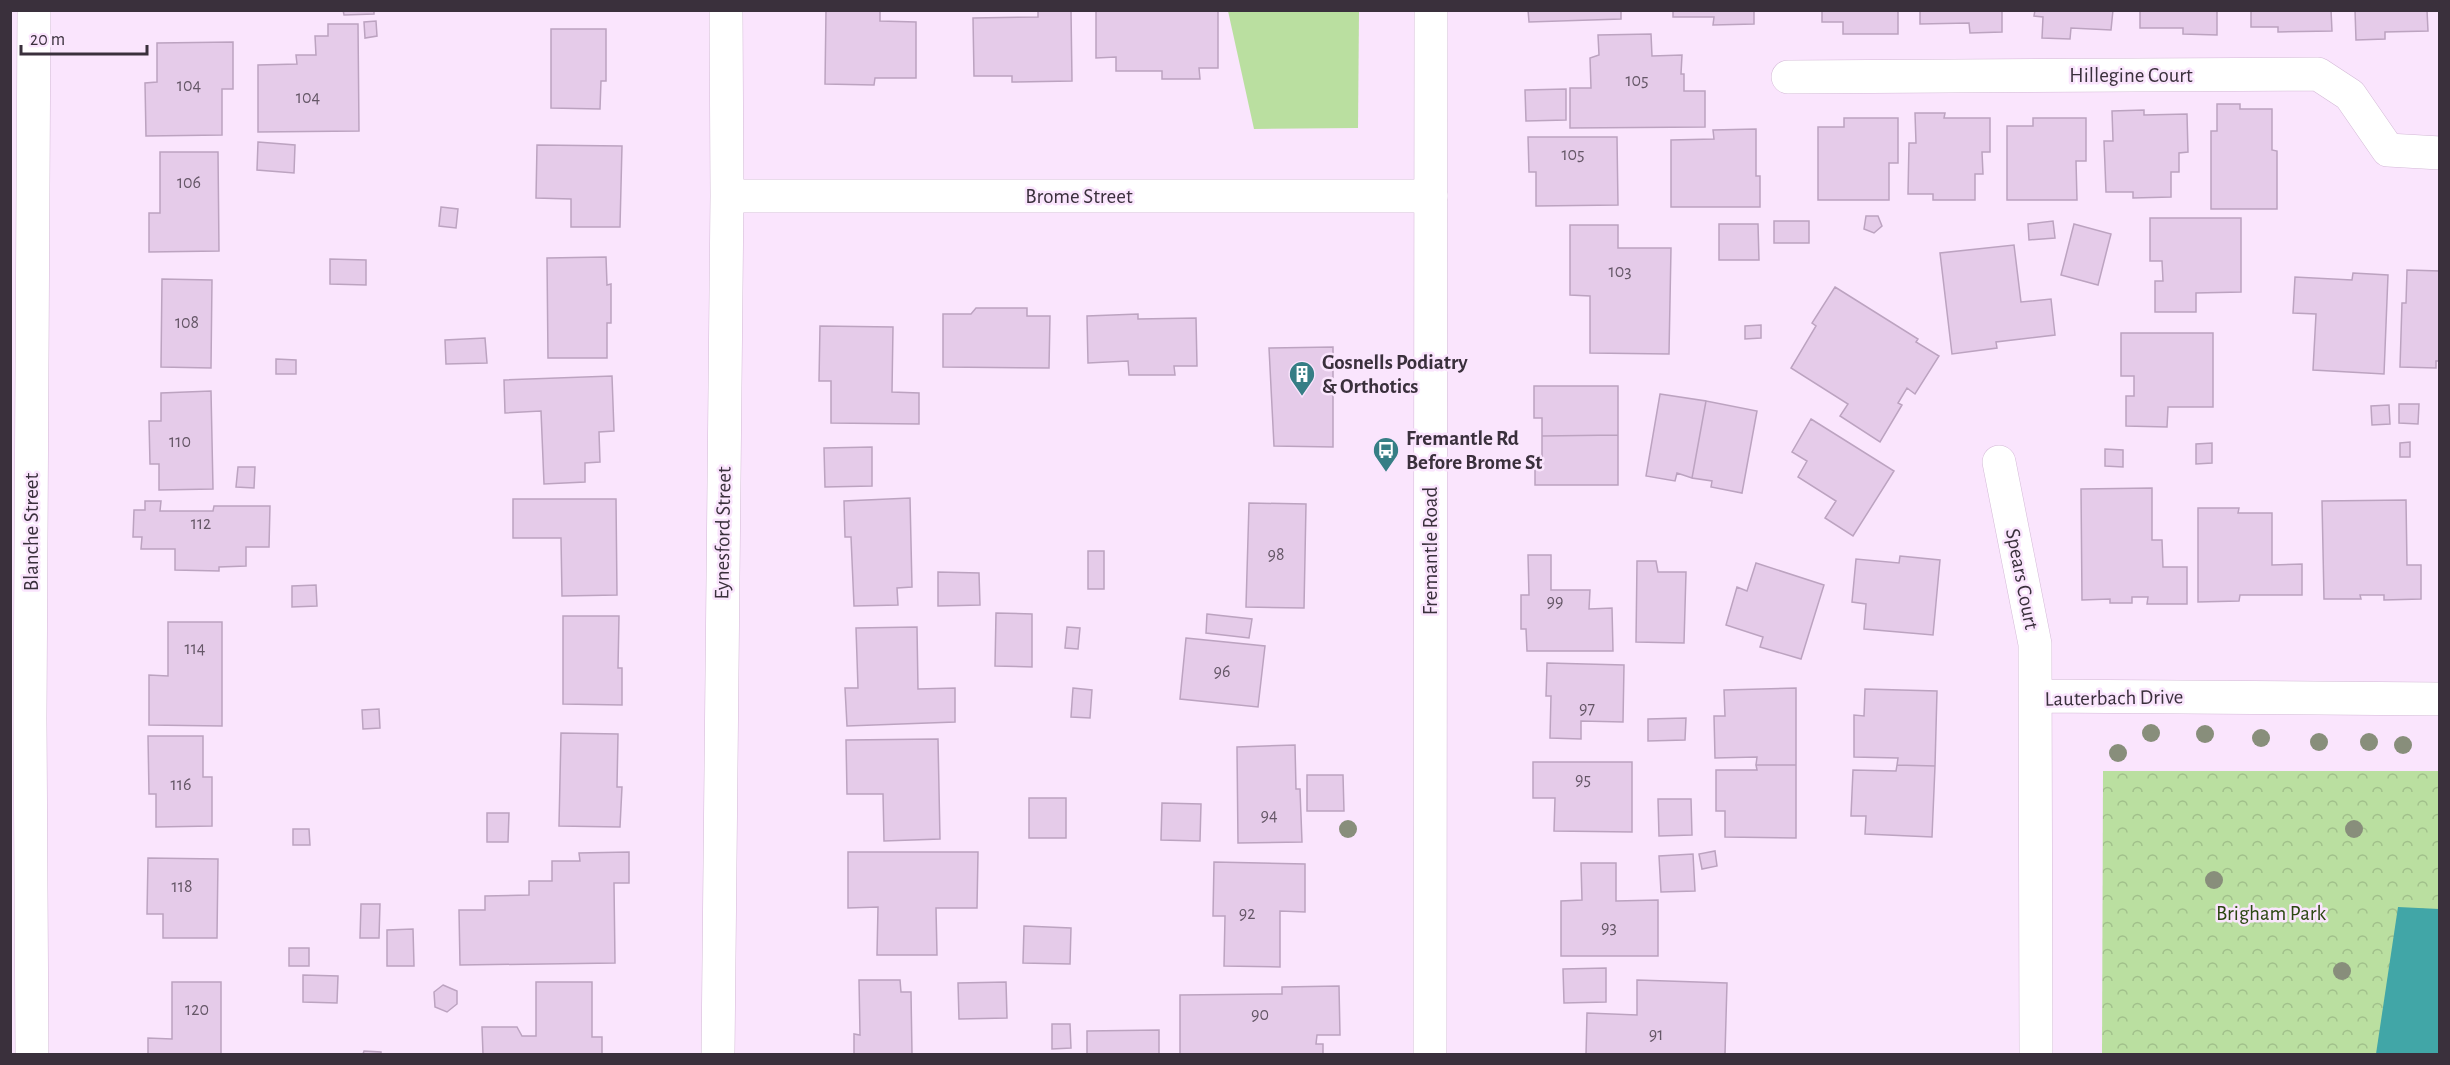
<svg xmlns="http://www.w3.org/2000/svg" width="2450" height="1065" viewBox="0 0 2450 1065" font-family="'Alegreya Sans',sans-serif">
<defs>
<pattern id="park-crowns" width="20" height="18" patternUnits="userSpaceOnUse" patternTransform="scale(1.5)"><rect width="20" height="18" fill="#badfa0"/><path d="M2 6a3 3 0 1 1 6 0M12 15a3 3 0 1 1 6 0" fill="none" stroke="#a1c08b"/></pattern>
</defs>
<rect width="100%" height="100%" fill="#fae5fd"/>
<path fill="#badfa0" d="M1228,11H1359L1358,128L1254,129Z"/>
<path fill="url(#park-crowns)" d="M2103,771H2439V1054H2102Z"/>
<path fill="#41a6a7" d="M2398,907L2439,909V1054H2376Z"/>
<path fill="#e5cbe9" stroke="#bca3c0" stroke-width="1.5" d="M343,10H374V14L344,15Z
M826,10H880V21L916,22V78H875L874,85L825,84Z
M1038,10H1071L1072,81L1012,82V76H974L973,18L1038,17Z
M1218,10V68H1199L1200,79H1162V71H1116V57L1096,58V11Z
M1528,10H1621V19L1529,22Z
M1673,10H1754V24L1713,25L1714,17H1673Z
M1822,10H1898V34H1843V22H1822Z
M1920,10H2002V32L1970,33L1969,23L1920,24Z
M2035,10H2113L2111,30L2071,28L2070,39L2042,38L2043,17L2034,16Z
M2140,10H2217V35L2183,34V28H2140Z
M2251,10H2331L2332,31L2278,32V27H2251Z
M2355,10H2427L2428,31L2385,32V39L2356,40Z
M376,21L377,36L365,38L364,22Z
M328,24H358L359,131L258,132V65L297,64L296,55H316L315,36H328Z
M551,29H606V81H601L600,109L551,108Z
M1651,34L1652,56L1682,55L1681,74H1684V91H1705V127L1570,128V88H1591L1590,58L1599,55L1598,35Z
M233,42V89H222V135L146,136L145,83L157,82V43Z
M1566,89V120L1526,121L1525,90Z
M2217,104H2240V109H2272V150L2277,151V209H2211V131H2217Z
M2144,110V115L2187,114L2188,152L2179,153V172H2171V197L2133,198V192H2106L2104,141H2113L2112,111Z
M1915,113H1945L1944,118H1990V152H1982L1983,174H1975V200H1933V194H1908L1909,143H1916Z
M1844,118H1898V163H1889V200H1818V127H1844Z
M2033,118H2086V161H2076L2077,200H2007V126H2033Z
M1756,129V176H1760V207H1671V140L1714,139L1713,130Z
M1528,137H1617L1618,205L1536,206V172H1529Z
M258,142L295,145L294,173L257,170Z
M537,145L622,146L620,227H571V199L536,198Z
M160,152H218L219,251L149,252V213H160Z
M441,207L458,209L456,228L439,226Z
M1866,216H1878L1882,226L1874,233L1864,229Z
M2150,218H2241V292L2196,293V312H2155V281H2163L2162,261H2150Z
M1774,221H1809V243H1774Z
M2053,221L2055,238L2029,240L2028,224Z
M1719,224H1758L1759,260H1719Z
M2074,224L2111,234L2098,285L2061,275Z
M1570,225H1618V248H1671L1669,354L1590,353V296L1570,295Z
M2014,245L2021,302L2051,299L2055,335L1996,342L1997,348L1952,354L1940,253Z
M606,257L607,285L611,284V323H607V358H548L547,258Z
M330,259L366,260V285L330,284Z
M2407,270L2440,271V361H2436V368L2400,367L2402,303H2406Z
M2353,273L2388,275L2384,374L2313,370L2316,314L2293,313L2295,277L2352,280Z
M162,279L212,280L211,368L161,367Z
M1835,287L1918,339L1916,342L1939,356L1915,394L1907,388L1898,403L1902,405L1880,442L1840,416L1848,404L1791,368L1816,326L1812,323Z
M976,308H1027V316H1050L1049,368L943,367V314H971Z
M1138,314V319L1196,318L1197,366H1174L1175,375H1129L1128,361L1088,363L1087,316Z
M1761,325V338L1745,339V326Z
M820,326L893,327L892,392L919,393V424L831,423V381H819Z
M2121,333H2213V407H2168L2167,427L2126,426V396H2134V376H2121Z
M485,338L487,363L446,364L445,340Z
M1333,347V447L1274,446L1269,348Z
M276,359L296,360V374H276Z
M612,376L614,431L599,432L600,462L585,463V482L544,484L541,411L505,413L504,380Z
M1534,386H1618V435L1542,436V418H1534Z
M211,391L213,489L159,490V464H150L149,421H161V393Z
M1660,394L1706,401L1692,478L1677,473L1675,481L1646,476Z
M1706,401L1757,411L1742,493L1711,487L1712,481L1692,478Z
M2399,404H2419L2418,424L2399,423Z
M2389,405L2390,424L2372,425L2371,406Z
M1811,419L1894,471L1853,536L1825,518L1836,501L1798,477L1807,461L1792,452Z
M1618,435V485H1535V457H1542V436Z
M2410,442V457H2400V443Z
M2212,443V463L2196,464V444Z
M872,447V486L825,487L824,448Z
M2105,449L2123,450V467L2105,466Z
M238,467H255L254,488L236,487Z
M2152,488V540H2162L2163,567H2187V604H2147L2148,597H2132V603H2110V599L2082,600L2081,489Z
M910,498L912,587L897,588L898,605L854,606L851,537H845L844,501Z
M513,499H616L617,595L562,596L561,538H513Z
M2406,500L2407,565H2421V599L2384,600V595H2360L2361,599H2324L2322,501Z
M145,501H161L160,511H213L214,506H270L269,547H246V566L219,567V571L175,570V549H141L142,537H133L134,510H145Z
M1249,503L1306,504L1304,608L1246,607Z
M2198,508H2239L2238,513H2272V565L2302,564V595H2240L2239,601L2198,602Z
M1088,551H1104V589H1088Z
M1528,555H1551V590H1590L1589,609L1612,608L1613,651H1527L1526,629H1521V595H1529Z
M1900,556L1940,560L1933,635L1864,629L1866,604L1852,602L1856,559L1899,563Z
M1637,561H1656L1658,572H1686L1684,643L1636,642Z
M1756,563L1824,585L1801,659L1760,647L1763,637L1726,625L1737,587L1747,591Z
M938,572L979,573L980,605L938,606Z
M316,585L317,606L292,607V586Z
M996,613L1032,614V667L995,666Z
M1207,614L1252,619L1249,638L1206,633Z
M563,616H619L618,668H622V705L563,704Z
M168,622H222V726L149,725V675L168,676Z
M917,627L918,689L955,688V722L847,726L845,688H858L856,628Z
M1067,627L1080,628L1078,649L1065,648Z
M1186,638L1265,646L1258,707L1180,699Z
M1547,663L1624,665L1623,722L1581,721V739L1550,738L1551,696H1546Z
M1073,688L1092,690L1090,718L1071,717Z
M1796,688V765H1756L1757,757L1715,758L1714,716H1725L1724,690Z
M1865,689L1937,691L1935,766L1897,765L1898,758L1854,757V715L1864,716Z
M379,709L380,728L363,729L362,710Z
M1686,718L1685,740L1648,741V719Z
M561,733L618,734L617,787H622L620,827L559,826Z
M148,736H203V777H212V826L156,827V794H149Z
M938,739L940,839L884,841L883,794H847L846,740Z
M1295,745L1296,789H1300L1302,842L1238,843L1237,747Z
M1533,762H1632V832L1554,831L1555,798H1533Z
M1756,765H1796V838L1725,837V811H1716V770H1757Z
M1897,765L1935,766L1932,837L1865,834L1866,816H1851L1853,770L1896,771Z
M1307,775H1343L1344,811H1307Z
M1029,798H1066V838H1029Z
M1658,799H1691L1692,835L1659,836Z
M1162,803L1201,804L1200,841L1161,840Z
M487,813H509L508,842H487Z
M293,829H309L310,845H293Z
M1715,851L1717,866L1702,869L1699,854Z
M629,852V883H614L615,963L460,965L459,910H485V896L529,895V881H552V861H580L579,853Z
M848,852H978L977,908H936L937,955H877L878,907L848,908Z
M1693,854L1695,891L1661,892L1659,856Z
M148,858L218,859L217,938H163V914H147Z
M1214,862L1305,864V912L1280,911V967L1224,966L1225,916H1213Z
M1581,863H1616V901L1658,900V956H1561V901L1582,900Z
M361,904H380L379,938H360Z
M1024,926L1071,928L1070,964L1023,963Z
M413,929L414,966H387V930Z
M289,948H309V966H289Z
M1606,968V1002L1564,1003L1563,969Z
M303,975L338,976L337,1003L303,1002Z
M859,980H900L901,992H911L912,1054H854V1034L860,1035Z
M1637,980L1727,983L1725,1054H1586L1587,1013L1637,1015Z
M172,982H221V1054H148V1038L172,1039Z
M536,982H592V1037H602V1054H483L482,1027H517L522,1036H536Z
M1006,982L1007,1018L959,1019L958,983Z
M443,985L457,991V1004L447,1012L435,1007L434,992Z
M1339,986L1340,1035H1317L1316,1044H1323V1054H1180V995L1282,994V987Z
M1052,1024H1070L1071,1048L1052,1049Z
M1159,1030V1054H1087V1031Z
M364,1051L381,1052V1054H363Z"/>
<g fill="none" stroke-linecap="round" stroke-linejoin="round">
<g stroke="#d3b9d6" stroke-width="34">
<path id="minor" d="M1788,77L2318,74L2350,95L2388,150L2440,153
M727,196H1431
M1999,462L2035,644L2036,1054
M2036,696L2440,699
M32,1054L30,719L34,10
M718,1054L727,196L726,10"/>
</g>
<g stroke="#d3b9d6" stroke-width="34">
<path id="major" d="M1430,1054L1431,10"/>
</g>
<use href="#minor" stroke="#fff" stroke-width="33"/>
<use href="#major" stroke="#fff" stroke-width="33"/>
</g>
<g fill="#888e7b">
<circle cx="2151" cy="733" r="9"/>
<circle cx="2205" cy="734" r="9"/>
<circle cx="2261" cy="738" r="9"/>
<circle cx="2319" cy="742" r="9"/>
<circle cx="2369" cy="742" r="9"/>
<circle cx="2403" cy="745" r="9"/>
<circle cx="2118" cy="753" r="9"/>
<circle cx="1348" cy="829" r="9"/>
<circle cx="2354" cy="829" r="9"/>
<circle cx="2214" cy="880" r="9"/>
<circle cx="2342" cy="971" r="9"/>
</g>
<defs>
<g id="building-pin" transform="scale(1.35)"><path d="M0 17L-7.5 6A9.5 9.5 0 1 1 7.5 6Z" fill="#367e85" stroke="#fae5fd"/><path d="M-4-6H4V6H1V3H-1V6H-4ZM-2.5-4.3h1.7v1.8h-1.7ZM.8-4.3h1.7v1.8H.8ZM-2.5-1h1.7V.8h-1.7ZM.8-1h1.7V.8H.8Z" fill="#fff"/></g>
<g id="bus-pin" transform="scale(1.35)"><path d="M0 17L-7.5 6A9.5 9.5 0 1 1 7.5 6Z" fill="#367e85" stroke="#fae5fd"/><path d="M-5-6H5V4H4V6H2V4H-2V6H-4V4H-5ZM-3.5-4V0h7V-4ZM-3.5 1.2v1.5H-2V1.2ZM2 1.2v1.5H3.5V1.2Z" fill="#fff"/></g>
</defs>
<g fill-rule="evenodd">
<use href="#building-pin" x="1302" y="374"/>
<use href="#bus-pin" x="1386" y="450"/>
</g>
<g text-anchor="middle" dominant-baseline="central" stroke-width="5" stroke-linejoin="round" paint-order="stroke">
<g font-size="18" fill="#655767">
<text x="1637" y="81">105</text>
<text x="189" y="86">104</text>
<text x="308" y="98">104</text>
<text x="1573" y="155">105</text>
<text x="189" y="183">106</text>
<text x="1620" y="272">103</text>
<text x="187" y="323">108</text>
<text x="180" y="442">110</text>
<text x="201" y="524">112</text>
<text x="1276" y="555">98</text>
<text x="1555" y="602">99</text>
<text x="195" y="649">114</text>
<text x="1222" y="672">96</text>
<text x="1587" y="709">97</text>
<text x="1583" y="780">95</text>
<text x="181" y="785">116</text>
<text x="1269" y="816">94</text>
<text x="182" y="887">118</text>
<text x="1247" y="914">92</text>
<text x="1609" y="928">93</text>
<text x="197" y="1010">120</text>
<text x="1260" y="1015">90</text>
<text x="1656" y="1035">91</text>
</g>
<g font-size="21" fill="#3a303c" stroke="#fae5fd">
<text x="2131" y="75">Hillegine Court</text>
<text x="1079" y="196">Brome Street</text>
<text transform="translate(31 532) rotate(-90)">Blanche Street</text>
<text transform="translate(723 533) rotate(-89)">Eynesford Street</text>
<text transform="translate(1430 551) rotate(-90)">Fremantle Road</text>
<text transform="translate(2022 579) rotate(79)">Spears Court</text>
<text transform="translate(2114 698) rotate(-1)">Lauterbach Drive</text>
</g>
<g font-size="21" font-weight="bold" fill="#3a303c" stroke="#fae5fd" text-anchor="start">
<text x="1322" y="362">Gosnells Podiatry<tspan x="1322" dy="24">&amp; Orthotics</tspan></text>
<text x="1406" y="438">Fremantle Rd<tspan x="1406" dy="24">Before Brome St</tspan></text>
</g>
<g font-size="21" fill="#2b4711" stroke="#fae5fd">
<text x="2271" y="913">Brigham Park</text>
</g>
</g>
<rect width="2450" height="1065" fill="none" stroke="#3a303c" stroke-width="24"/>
<path d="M21 45v9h126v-9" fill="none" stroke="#3a303c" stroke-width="3"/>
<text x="30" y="45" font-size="18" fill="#3a303c" stroke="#fae5fd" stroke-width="4.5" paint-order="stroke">20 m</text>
</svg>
